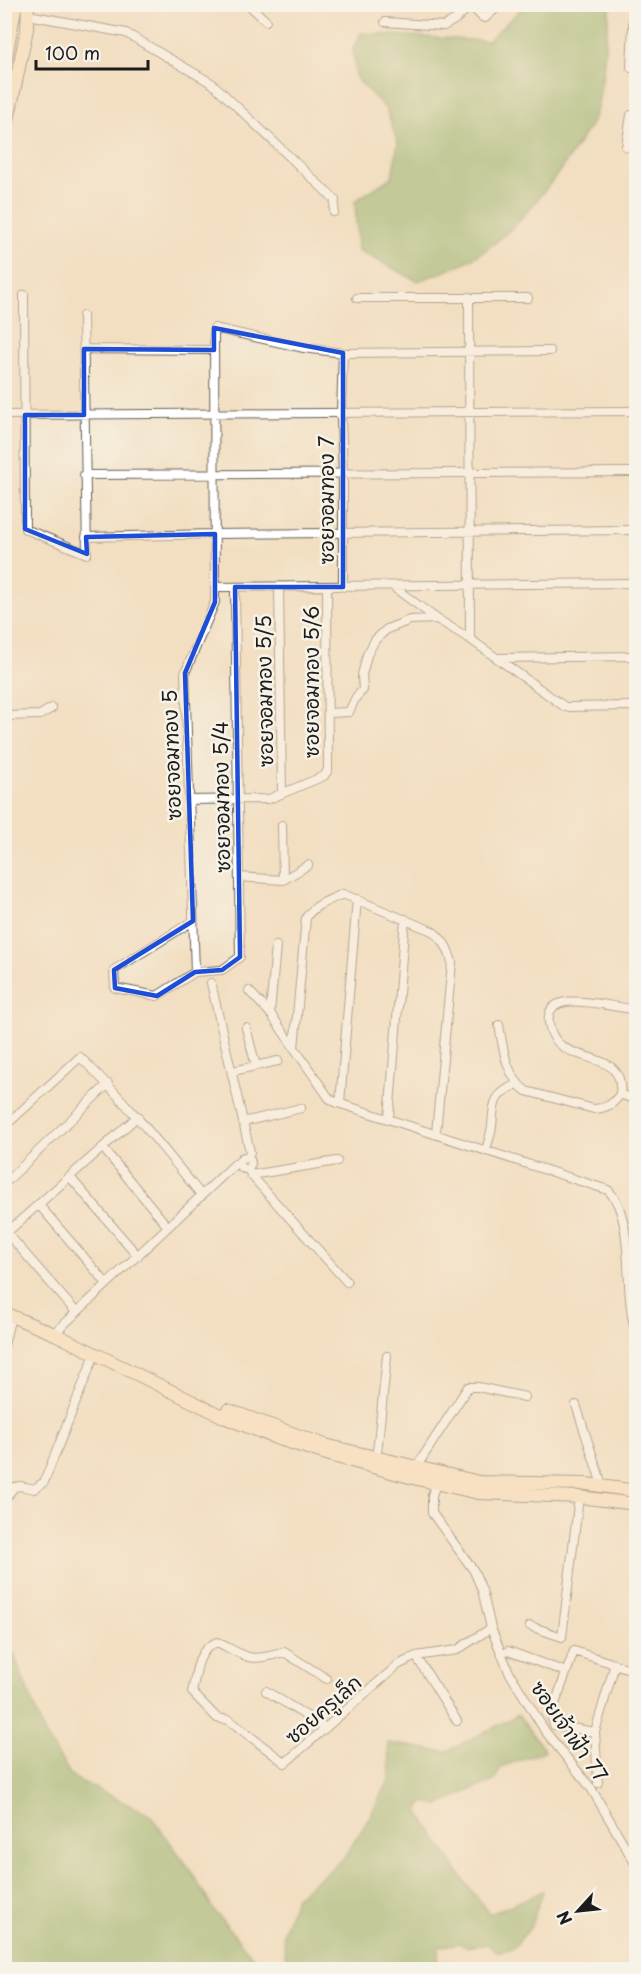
<svg xmlns="http://www.w3.org/2000/svg" width="641" height="1974" viewBox="0 0 641 1974" font-family="'Playpen Sans','Playpen Sans Thai',sans-serif">
<rect width="100%" height="100%" fill="#f7f3e8"/>
<filter id="ink" filterUnits="userSpaceOnUse"><feTurbulence type="fractalNoise" baseFrequency=".0167" numOctaves="2"/><feDisplacementMap in="SourceGraphic" scale="12" xChannelSelector="R" yChannelSelector="G"/><feConvolveMatrix kernelMatrix="1 2 1 2 8 2 1 2 1" color-interpolation-filters="sRGB"/></filter>
<filter id="wash" filterUnits="userSpaceOnUse"><feTurbulence type="fractalNoise" baseFrequency=".008" numOctaves="4" result="noise"/><feDisplacementMap in="SourceGraphic" scale="24" xChannelSelector="R" yChannelSelector="G"/><feGaussianBlur stdDeviation="1.35" result="paint"/><feColorMatrix in="noise" values="0 0 0 0 0 0 0 0 0 0 0 0 0 0 0 0 0 1.4 0 .05"/><feComposite in="paint" operator="in"/></filter>
<g filter="url(#wash)">
<rect width="100%" height="100%" fill="#f2dfc1"/>
<path fill="#8ab066" stroke="#536641" stroke-width="1.5" d="M526,4L611,5C603,42 606,80 594,118C591,126 584,134 580,141C559,174 522,223 491,246C470,263 442,273 417,281L358,250L355,201L392,177L398,143L386,109L356,78L353,49L361,33L488,41Z
M5,1650L14,1654L44,1733L72,1777L150,1815L189,1868L215,1912L263,1969H5Z
M518,1715L545,1751L501,1767L494,1781L468,1791L440,1805L423,1802L418,1811L460,1875L490,1914L543,1891L530,1928L513,1948L497,1952L487,1944L467,1947L458,1943L439,1947L437,1969H287L283,1932L295,1898L344,1858L365,1825L390,1779L388,1743L446,1752Z"/>
</g>
<g filter="url(#ink)">
<g fill="none" stroke-linecap="round" stroke-linejoin="round">
<g stroke="#676056" stroke-width="10">
<path id="minor" d="M248,4L266,21
M471,6L482,17L485,18L501,4
M28,15L126,33L213,84L335,200L334,212
M385,22L444,26L456,19L472,4
M631,68L634,4
M626,147L631,115
M24,295L25,529L87,554L83,316
M469,297L470,639
M357,298H528
M84,349L214,350
M4,415L636,411
M84,475L636,472
M86,537L215,534L636,530
M392,586L437,619
M215,587L636,583
M279,587L282,794
M343,587V474L341,414L343,353
M497,658L636,656
M328,713L349,712L356,697L363,690L362,675L367,655L375,640L387,629L410,620L437,619L470,639L565,707L636,706
M4,716L40,715L52,708
M189,800L269,799L324,776L328,770L327,587
M282,825L283,880
M239,877L283,880L308,865
M193,921L114,970L115,988L157,996L195,972
M195,972L185,673L215,602L214,328L304,348L343,353L550,351
M195,972L222,970L240,957L235,587
M211,983L250,1152L248,1157
M249,991L270,1013L329,1098L335,1102L608,1190C637,1219 622,1292 636,1332
M270,1013L276,946
M499,1025C503,1048 506,1076 526,1091L594,1109C606,1108 613,1105 620,1094C626,1043 555,1071 549,1023C543,984 617,1010 636,1009
M246,1028L256,1066
M294,1048L306,918C313,905 330,900 343,894L432,931C444,940 448,948 452,962L436,1133
M233,1071L278,1061
M620,1094L636,1100
M340,1103L357,899
M389,1118L405,919
M243,1122L301,1108
M4,1127L80,1057C125,1100 163,1148 202,1196
M103,1148L168,1227
M486,1150C488,1142 491,1134 492,1126C494,1102 493,1095 517,1084
M239 1163a6 6 0 1 1 12 0a6 6 0 1 1-12 0Z
M248,1169L251,1175L347,1282
M251,1175L337,1161
M70,1177L138,1256
M4,1184L108,1084
M39,1205L107,1284
M7,1233L76,1312
M4,1235L138,1116
M58,1330L235,1164L239,1163
M4,1345L11,1316
M576,1405L603,1488
M376,1462L387,1356
M415,1469L468,1387H478L525,1397
M436,1484L432,1495V1513L474,1571L482,1590L491,1628L509,1672L545,1731L591,1788L636,1865
M4,1501L14,1487L21,1486L34,1489L44,1482L95,1354
M530,1626L562,1637L579,1497
M508,1651L566,1672
M416,1656L457,1721
M327,1679L284,1652C248,1663 249,1658 217,1642C196,1650 197,1672 192,1692L217,1718L229,1720L285,1763L398,1665L416,1656L457,1650L491,1628
M266,1691L326,1728
M595,1732L554,1725L551,1715L574,1651L636,1671
M598,1783L595,1732L615,1664"/>
</g>
<g stroke="#676056" stroke-width="14">
<path id="secondary" d="M4,67L16,4
M4,139L27,29L28,4
M4,1313L57,1335L226,1418L276,1438L333,1456L413,1478L478,1493L579,1497L636,1504
M228,1410L325,1445L479,1482L587,1484L636,1491"/>
</g>
<use href="#minor" stroke="#fff" stroke-width="8"/>
<use href="#secondary" stroke="#fce5c4" stroke-width="12"/>
</g>
</g>
<path d="M0 0H641V1974H0ZM214,328L343,353V587H235L240,957L222,970L195,972L157,996L115,988L114,970L193,921L185,673L215,602V534L86,537L87,554L25,529V415H84V349L214,350Z" fill="#f2dfc1" fill-opacity=".55" fill-rule="evenodd"/>
<path fill="none" stroke="#1d4ed8" stroke-width="4.5" stroke-linejoin="round" d="M214,328L343,353V587H235L240,957L222,970L195,972L157,996L115,988L114,970L193,921L185,673L215,602V534L86,537L87,554L25,529V415H84V349L214,350Z"/>
<g text-anchor="middle" dominant-baseline="central" stroke-width="5" stroke-linejoin="round" paint-order="stroke">
<g font-size="20" fill="#1c1c1c" stroke="#f7f3e8">
<text transform="translate(326 500) rotate(-90)">ซอยจอมทอง 7</text>
<text transform="translate(311 682) rotate(-90)">ซอยจอมทอง 5/6</text>
<text transform="translate(264 691) rotate(-91)">ซอยจอมทอง 5/5</text>
<text transform="translate(171 755) rotate(-92)">ซอยจอมทอง 5</text>
<text transform="translate(221 797) rotate(-91)">ซอยจอมทอง 5/4</text>
<text transform="translate(323 1709) rotate(-41)">ซอยครูเล็ก</text>
<text transform="translate(570 1731) rotate(55)">ซอยเจ้าฟ้า 77</text>
</g>
</g>
<rect width="641" height="1974" fill="none" stroke="#f7f3e8" stroke-width="24"/>
<g transform="translate(578 1911) rotate(243)" stroke="#f7f3e8" stroke-width="4.5" paint-order="stroke">
<path d="M0-4.5L10 22L0 15L-10 22Z" fill="#1c1c1c"/>
<text y="-9" font-size="16" font-weight="bold" text-anchor="middle" fill="#1c1c1c">N</text>
</g>
<path d="M36 60v9h112v-9" fill="none" stroke="#1c1c1c" stroke-width="3"/>
<text x="45" y="60" font-size="18" fill="#1c1c1c" stroke="#f7f3e8" stroke-width="4.5" paint-order="stroke">100 m</text>
</svg>
